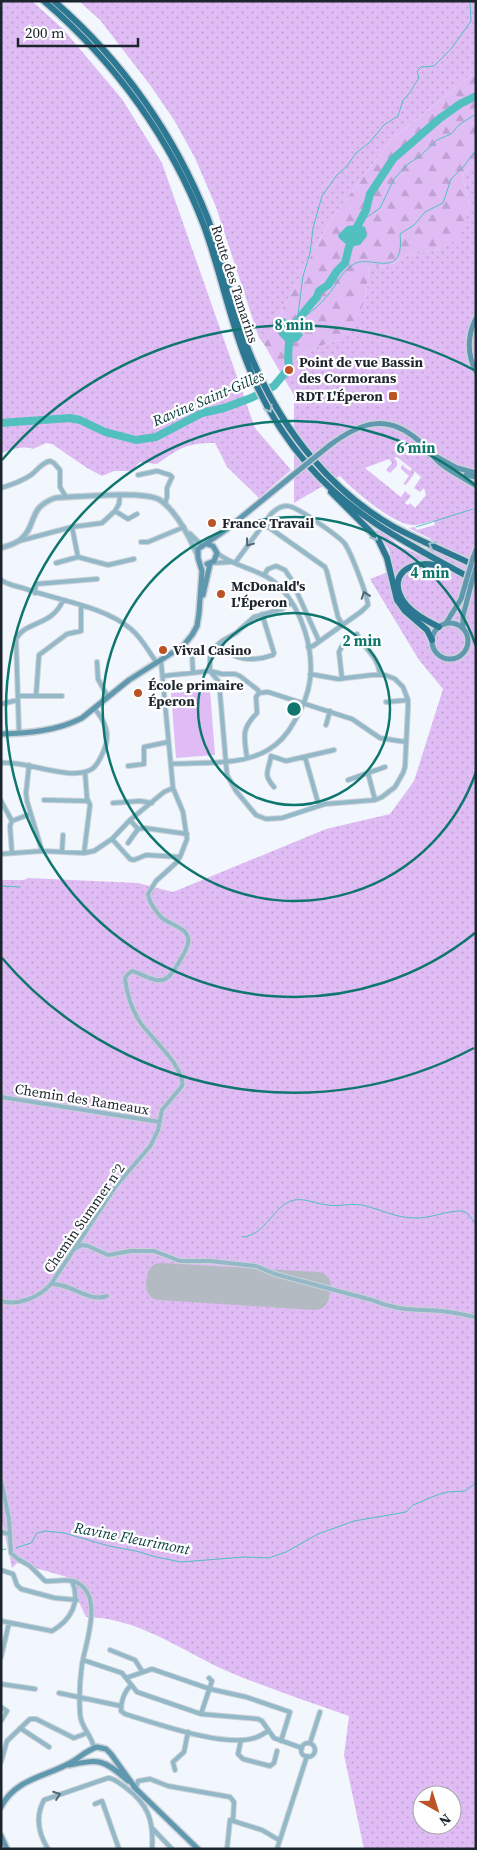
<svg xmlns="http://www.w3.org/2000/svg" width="477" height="1850" viewBox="0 0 477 1850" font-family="'Source Serif 4',serif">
<defs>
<pattern id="grass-dots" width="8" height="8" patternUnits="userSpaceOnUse" patternTransform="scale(1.25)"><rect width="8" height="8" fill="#e0bcf5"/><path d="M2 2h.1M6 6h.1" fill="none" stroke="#c0a1d2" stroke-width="1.8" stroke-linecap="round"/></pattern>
<pattern id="forest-firs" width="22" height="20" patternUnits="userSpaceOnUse" patternTransform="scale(1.25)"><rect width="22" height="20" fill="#e0bcf5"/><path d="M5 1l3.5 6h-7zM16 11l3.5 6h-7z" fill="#c0a1d2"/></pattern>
</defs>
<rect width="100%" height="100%" fill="#f2f7fd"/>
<path fill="url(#grass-dots)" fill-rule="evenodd" d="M1,1H32L63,29L122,99L162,163L255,428L291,470L259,498L227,467L215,443C186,443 180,448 157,464L140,462L132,471H114L102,476L87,468L52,444L46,443L33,449C22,445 12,450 1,453Z
M79,1H476V71L392,139L329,222L264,344L259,338L216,207L195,158L174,120L150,85L100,20Z
M476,162V1849H364L344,1755L349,1716C307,1701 260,1686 220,1668C176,1647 137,1618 86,1617L67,1577L17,1563L12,1568L1,1516V880H24L28,878L138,883L173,892L326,829L390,814L414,781L443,689L419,660L370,579L393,570L389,549L373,525L398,545L419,555L427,549L431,539L409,528L414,527L417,530L435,525L434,521C426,522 419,526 411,525C392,523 354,491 340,476L294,503V395L280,372L311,349L339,340L365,299L370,267L389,266L405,256L440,249L470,205L462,175ZM397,457L412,469L410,471L403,466L405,464L401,466V469L409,476L403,484L406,485L414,474V471L421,477L414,488L420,492L424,488L426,495L415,508L410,503L408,505L405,503L411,496L405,491L401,497L365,468L389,459L392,463L386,470L390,473L397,466V461L394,458ZM422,1795H452V1825H422Z"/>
<path fill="url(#forest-firs)" d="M476,71V162L462,175L470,205L460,238L440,249L405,256L389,266L370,267L365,299L356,323L339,340L311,349L280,372L264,344L329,222L392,139Z"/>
<path fill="#e0bcf5" d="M210,690L215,755L176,758L171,693Z"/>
<path fill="#51c0bf" d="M357,225L365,227L367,236L360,245L349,247L339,238L338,235L347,226Z
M284,318L297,327L303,335L298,341L288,344L279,335V322Z"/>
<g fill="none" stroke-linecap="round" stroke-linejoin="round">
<path stroke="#51c0bf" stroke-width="1" d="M360,225L367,217L380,208L394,179L409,163L419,157L437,140L451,134L460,124L476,114
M298,321C312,312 324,302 334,287C340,278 344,270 354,264C370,254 405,282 400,234L414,225L425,212L443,203L451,179L464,166L476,150
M297,322L303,276L310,253L313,228L322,196L337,175L347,166L356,153L370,142L384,125L398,116L403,100L408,95L419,78L417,71L421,67L434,66L451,49L471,21L470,1
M416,527L473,509
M1,886L20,887
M242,1237C266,1236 273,1205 294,1200C306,1198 316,1204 328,1205C338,1207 350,1203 362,1205C380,1209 396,1218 414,1218C430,1219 447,1210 463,1211L468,1214L476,1224
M16,1548L31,1543L37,1533L45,1531L64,1533L109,1546L136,1551L156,1557L181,1562L244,1557L269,1558L286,1552L318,1534L354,1521L406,1512L413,1505L437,1495L448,1492L465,1491L476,1483
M1,1550L6,1549"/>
<path stroke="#51c0bf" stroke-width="8" d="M1,423L70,418L80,420L105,432L136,440L156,437L202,413L224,408L251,398L274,386L289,368C285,333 295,322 317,297L319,291L328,285L337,271L345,263L349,247L358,225L366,210L370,194L393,159L439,119L460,104L476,96"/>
<path stroke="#b4bac2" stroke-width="28" d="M161,1277L317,1286L315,1296L160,1286Z"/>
<g stroke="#cbd1d8" stroke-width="6">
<path id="minor" d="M138,475L157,471L170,475L172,477L167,488V497L165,504
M1,488C11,485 22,481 31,475C38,470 41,463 50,461L54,463L60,470V487L66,497
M115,511L128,519L137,514
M264,524L325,567L327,572L338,617L342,624
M72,527L78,557L108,565L134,559
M19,541L72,527L102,523L115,511L119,504L120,495
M141,542H148L184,527
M56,563L78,557
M213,563L231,562
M235,563L271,514C276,509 281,505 288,506C296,506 340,537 345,544C351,553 367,594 368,605L362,611L313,646L308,647
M264,575L268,569L276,566L285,570L291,579L319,641
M1,580C8,585 16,586 23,588C56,600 104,606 131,629C142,638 148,651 157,663
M35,593L36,584L97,579
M292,603L282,609L254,617L236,633L222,641L214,648L210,657V671L219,682L227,775L236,791L256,815L266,819L282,818L325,804L375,800L382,797L395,787L403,773L405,767L408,707V700L403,687L395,679L385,675H372L338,679L310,674
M357,634C365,651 377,654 380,674
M219,644C232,661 254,662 273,655L274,653L262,614
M192,654L193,673
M97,662L98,679L108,697
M163,676L210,671L222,674H235L240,676L258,690L259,693
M342,679L339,652L342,646
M18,696H62
M36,696L39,655L67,634L81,631V606
M386,702L408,700
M1,704L18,700
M326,725L330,711
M19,733L16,639C25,621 53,626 63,600
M271,756L286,761L334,750
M271,756C269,771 262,773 274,787
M305,757L319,806
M247,758C244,736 241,729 257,713L256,697L259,693L268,692L352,719L380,738L406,742
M1,763C26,760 70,782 92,769C98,765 101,757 104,750C111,734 105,721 94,708
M171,764C202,762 241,766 268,750C280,743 288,733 294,722C302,709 308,695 310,680C314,649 302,610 280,587C263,569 235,568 217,553
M29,765L26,793L27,801L42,851
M128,766L144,764V747L168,742
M368,773L375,800
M348,780L385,767
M44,800L88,801
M1,801L12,821
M113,803L140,801L152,803
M130,820L138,829L145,828L187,834
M112,839L130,859L134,860L146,855L180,857
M128,843L138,829
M62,852L63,835
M12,853L10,826L12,821L30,814
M84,853L90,805L87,798L85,772
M1,854L42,851L84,853L94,851L112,839L130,820L164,792L173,788
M1,1097L160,1122
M76,1248L82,1245L88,1246L108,1255L131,1251H154L180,1261H210L256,1266L275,1274L372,1300C398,1311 414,1309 441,1311C453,1312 464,1315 476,1317
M51,1284C71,1283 88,1303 107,1296
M1,1301C18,1306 40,1297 51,1284L116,1186L151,1145L158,1130L162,1110L182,1086C186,1068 150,1037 140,1022C132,1010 127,994 125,979L127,975L132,971C152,977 163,992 178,964C181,958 187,950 188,943C191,928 170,925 162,918C156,912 149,902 148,894L156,881L176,863L180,857L187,839L183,812L173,788L161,661
M1,1480L9,1519L11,1553L18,1559L30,1566L45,1581C55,1582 67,1578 76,1582C104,1595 86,1642 82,1664C80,1679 79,1697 80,1713C80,1727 92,1735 94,1748
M1,1532L9,1534
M1,1570L13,1574L17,1585L21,1589L55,1598L77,1600
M1,1621L52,1631C71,1620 81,1602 72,1581
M110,1650L135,1660L142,1671
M1,1657L9,1623
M83,1660L122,1673L137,1692L201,1714L258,1719L262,1721L274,1738L302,1748
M126,1678L152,1669L210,1689L246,1697L290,1712L281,1741
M1,1684L35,1689
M131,1685C124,1692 121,1701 121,1711L125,1714C155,1723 225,1748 254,1738C259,1737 263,1734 268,1731
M59,1693L121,1706
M1,1707L7,1711L1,1721
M201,1714L212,1681L209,1678
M20,1728L49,1747
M241,1740L238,1754L243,1759L270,1766L274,1763L277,1751
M310,1743L320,1712
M301 1750a7 7 0 1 1 14 0a7 7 0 1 1-14 0Z
M1,1762L7,1741L30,1719H36L74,1738L87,1733
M175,1770L173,1762L184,1752L188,1732
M136,1788L138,1781L150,1779L168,1786L230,1797L234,1802L233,1821
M95,1804L102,1801L119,1849
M152,1828L172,1849
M48,1849C38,1833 35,1817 44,1800L108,1778C114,1778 119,1783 125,1787C148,1804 154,1820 152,1849
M227,1849L230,1820L262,1830L279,1840
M277,1849L307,1756"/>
</g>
<g stroke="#cbd1d8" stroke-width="7">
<path id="tertiary" d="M190,534L202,546
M1,548C7,546 15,544 20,540C38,525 27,508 55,498C76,497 145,490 160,500C176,511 189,536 197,554"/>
</g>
<g stroke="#cbd1d8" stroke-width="8">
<path id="secondary" d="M476,318C467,336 467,354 476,372
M330,445C361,422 387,413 419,441C427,447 432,457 440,463C451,472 464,478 476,486
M435,456L457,468L476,473
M466,475L476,477
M473,558L476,550
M207,564L214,561L217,553L213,546L207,544
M203,595L210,564
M446,623L461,599L466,582
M432 641a18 18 0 1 1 36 0a18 18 0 1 1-36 0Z
M463,628V616L471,585
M1,734C29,733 57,731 82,718L129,680L183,646L192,635L197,626L199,613L202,571L198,558V549L227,529L298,471
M69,1765C100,1759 104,1759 128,1781
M134,1787L198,1849
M1,1807C15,1779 45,1777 70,1763C79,1758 87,1750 97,1747L106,1749L111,1754L136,1789
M1,1836L7,1849"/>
</g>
<g stroke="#cbd1d8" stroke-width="9">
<path id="trunk" d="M44,1C115,62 171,139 204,226C220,270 229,316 246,360C260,398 282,435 309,466C355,519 416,548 476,581
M54,1C122,60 175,135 208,219C225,264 233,314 252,359C267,394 288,430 313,459C335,485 364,510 394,527C420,541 449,553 476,566
M331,492L378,539L387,558L397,600L405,611L427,630L432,640
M439,627C425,620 410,612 402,599C386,570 419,557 442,568"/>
</g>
<use href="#minor" stroke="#93b8c7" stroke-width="4"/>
<use href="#tertiary" stroke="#93b8c7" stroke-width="4.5"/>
<use href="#secondary" stroke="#6099af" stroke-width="5"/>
<use href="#trunk" stroke="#2c7892" stroke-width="6"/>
<g stroke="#cbd1d8" stroke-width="8" stroke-linecap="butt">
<path id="secondary-bridge" d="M298,471L330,445
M466,582L473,558
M471,585L476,568"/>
</g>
<use href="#secondary-bridge" stroke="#6099af" stroke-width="5"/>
</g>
<defs><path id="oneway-chevron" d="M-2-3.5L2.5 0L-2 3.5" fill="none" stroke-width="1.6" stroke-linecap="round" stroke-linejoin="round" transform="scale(1.25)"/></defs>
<g stroke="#a0c2ce">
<use href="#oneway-chevron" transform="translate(269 409) rotate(61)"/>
<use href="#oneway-chevron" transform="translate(375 537) rotate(51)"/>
<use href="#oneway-chevron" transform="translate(432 545) rotate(-154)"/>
</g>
<g stroke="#526773">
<use href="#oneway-chevron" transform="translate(249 543) rotate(127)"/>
<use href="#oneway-chevron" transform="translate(365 595) rotate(-109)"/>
<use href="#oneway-chevron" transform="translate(57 1795) rotate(-20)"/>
</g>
<g fill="none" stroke="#0f766e" stroke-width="2.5">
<circle cx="294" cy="709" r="96"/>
<path d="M476 772A192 192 0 1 1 476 646"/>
<path d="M475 933A288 288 0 1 1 475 485"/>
<path d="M474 1048A384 384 0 0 1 2 958M2 460A384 384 0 0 1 474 370"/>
</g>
<g fill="#ba5427" stroke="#fff" stroke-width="2">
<circle cx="289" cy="370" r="5"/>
<rect x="388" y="391" width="10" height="10" rx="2.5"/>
<circle cx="212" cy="523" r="5"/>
<circle cx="221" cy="594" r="5"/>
<circle cx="163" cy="650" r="5"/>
<circle cx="138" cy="693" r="5"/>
</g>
<g text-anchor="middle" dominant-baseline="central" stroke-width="4.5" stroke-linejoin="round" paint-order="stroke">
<g font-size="14" fill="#1c242e" stroke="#fff">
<text transform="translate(235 284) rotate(72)">Route des Tamarins</text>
<text transform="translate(82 1099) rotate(9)">Chemin des Rameaux</text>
<text transform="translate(84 1218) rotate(-55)">Chemin Summer n°2</text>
</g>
<g font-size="14" font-weight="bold" fill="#1c242e" stroke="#fff" text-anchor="start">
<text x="299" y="362">Point de vue Bassin<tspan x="299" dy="16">des Cormorans</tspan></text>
<text x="383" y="396" text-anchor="end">RDT L'Éperon</text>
<text x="222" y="523">France Travail</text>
<text x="231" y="586">McDonald's<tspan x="231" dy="16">L'Éperon</tspan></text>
<text x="173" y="650">Vival Casino</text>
<text x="148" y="685">École primaire<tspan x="148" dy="16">Éperon</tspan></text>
</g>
<g font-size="15" font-style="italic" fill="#073d3d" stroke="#fff">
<text transform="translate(208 398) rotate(-23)">Ravine Saint-Gilles</text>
<text transform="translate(132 1538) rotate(11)">Ravine Fleurimont</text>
</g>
</g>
<circle cx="294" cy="709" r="8" fill="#0f766e" stroke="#fff" stroke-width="2.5"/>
<g font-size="15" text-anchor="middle" font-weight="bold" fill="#0f766e" stroke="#fff" stroke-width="4.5" stroke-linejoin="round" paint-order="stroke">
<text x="294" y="330">8 min</text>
<text x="416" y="453">6 min</text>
<text x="430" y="578">4 min</text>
<text x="362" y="646">2 min</text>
</g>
<rect width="477" height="1850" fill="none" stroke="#1c242e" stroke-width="5"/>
<g transform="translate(437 1810) rotate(141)"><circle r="24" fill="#ffffff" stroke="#a4a7ab"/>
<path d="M0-4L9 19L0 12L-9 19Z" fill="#ba5427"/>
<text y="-8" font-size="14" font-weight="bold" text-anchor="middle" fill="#1c242e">N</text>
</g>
<path d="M18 38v8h120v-8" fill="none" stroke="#1c242e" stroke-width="2.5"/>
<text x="25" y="38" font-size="15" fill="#1c242e" stroke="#ffffff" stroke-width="4" paint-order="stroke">200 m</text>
</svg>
